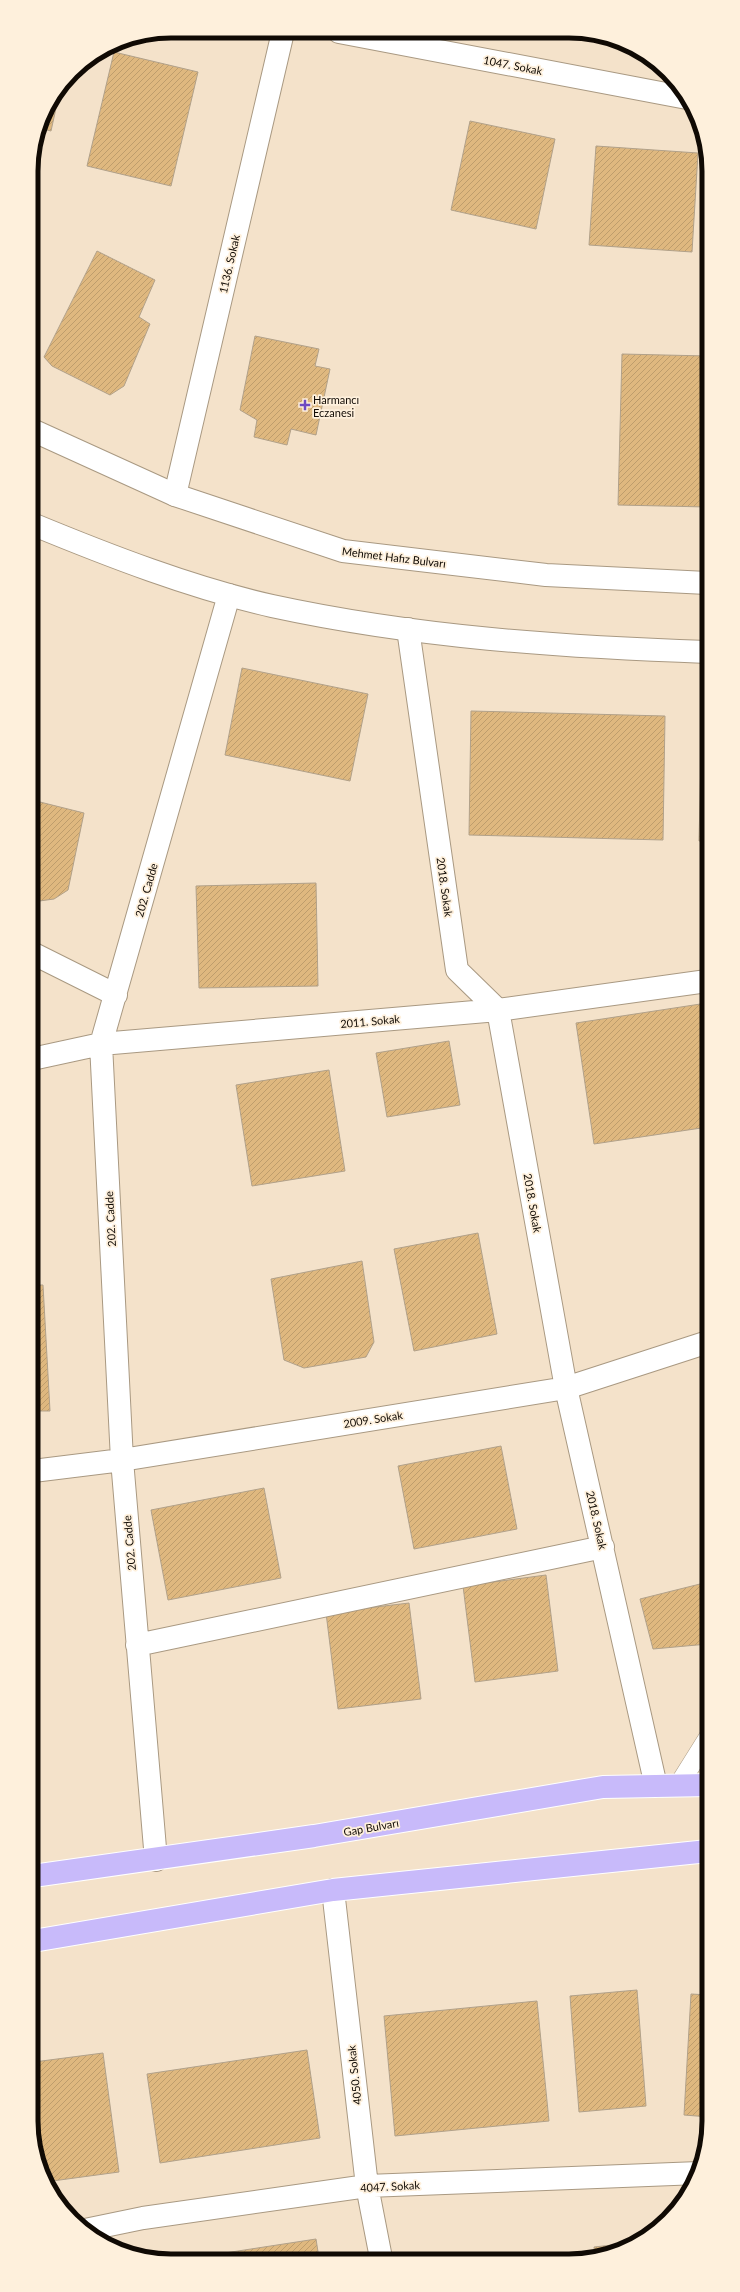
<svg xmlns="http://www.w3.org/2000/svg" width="740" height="2292" viewBox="0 0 740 2292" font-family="Lato,sans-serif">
<defs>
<pattern id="building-hatch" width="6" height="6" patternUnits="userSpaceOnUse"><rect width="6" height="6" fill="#dfb87f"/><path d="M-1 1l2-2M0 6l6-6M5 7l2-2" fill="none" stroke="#be9d6c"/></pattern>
</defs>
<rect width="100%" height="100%" fill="#f4e2ca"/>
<path fill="url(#building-hatch)" stroke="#b1a18a" d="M114,52L198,72L171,186L87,166Z
M60,90L51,131L39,128L42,117Z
M470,121L555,139L536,229L451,210Z
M596,146L698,153L692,252L589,245Z
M97,251L155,280L139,317L150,324L124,386L110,395L52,366L44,357Z
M255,336L319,349L315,366L330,369L316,435L291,429L287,445L254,437L257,420L240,410Z
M622,354L707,356V507L618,505Z
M242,668L368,694L350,781L225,755Z
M471,711L665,716L663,840L469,835Z
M702,717H707V841H699Z
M32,800L84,813L68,890L54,899L32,902Z
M316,883L318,986L199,988L196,886Z
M707,1003L708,1127L594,1144L576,1023Z
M449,1041L460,1105L387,1117L376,1053Z
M329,1070L345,1171L252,1186L236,1085Z
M478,1233L497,1334L414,1351L394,1249Z
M362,1261L374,1342L366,1357L304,1368L284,1360L271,1279Z
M33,1285H43L50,1411H33Z
M501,1446L517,1529L414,1549L398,1466Z
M264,1488L281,1578L168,1600L151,1510Z
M546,1575L558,1671L475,1682L463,1586Z
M708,1582V1644L653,1649L640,1599Z
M409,1603L421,1699L338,1709L326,1613Z
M637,1990L646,2106L579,2112L570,1996Z
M691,1994L709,1995V2117L684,2115Z
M537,2001L549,2121L395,2136L384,2016Z
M307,2050L320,2138L160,2163L147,2074Z
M103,2053L119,2172L45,2182L41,2169L34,2115V2062Z
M316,2239L319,2258H213L212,2255Z
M640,2242L596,2258H595L594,2247Z
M508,2254V2258H465Z"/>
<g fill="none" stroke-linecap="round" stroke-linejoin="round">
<g stroke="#a99982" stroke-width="20">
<path id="service" d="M678,1786L708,1738"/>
</g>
<g stroke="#a99982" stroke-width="24">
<path id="minor" d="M339,32L687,98
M175,495L283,32
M408,629L457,970L498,1010L566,1388L656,1786
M32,953L116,995
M32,1059L101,1044L498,1010L707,981
M33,1471L122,1460L566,1388L708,1342
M137,1645L603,1547
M156,1860L122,1460L101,1044L229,595
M333,1890L367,2186L381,2258
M85,2230L143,2218L367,2186L699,2173"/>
</g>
<g stroke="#a99982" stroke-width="24">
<path id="secondary" d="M32,430L175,495L343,551L546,575L707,583
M32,524C107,555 192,588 272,606C415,637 561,647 707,652"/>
</g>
<g stroke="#fff" stroke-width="24">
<path id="trunk" d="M33,1876L314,1836L603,1787L708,1785
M33,1941L333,1890L708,1851"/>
</g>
<use href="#service" stroke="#fff" stroke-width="19"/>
<use href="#minor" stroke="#fff" stroke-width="22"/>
<use href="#secondary" stroke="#fff" stroke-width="22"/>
<use href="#trunk" stroke="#c8bafa" stroke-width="22"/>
</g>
<path fill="#6f49c1" stroke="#fef0dc" stroke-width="1.5" d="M303 399h4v4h4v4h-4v4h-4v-4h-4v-4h4z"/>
<g text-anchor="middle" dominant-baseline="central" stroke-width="3.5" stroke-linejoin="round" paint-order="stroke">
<g font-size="11" fill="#100a04" stroke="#fef0dc">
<text transform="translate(513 65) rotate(11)">1047. Sokak</text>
<text transform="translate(229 264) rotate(-77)">1136. Sokak</text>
<text transform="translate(394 557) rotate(7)">Mehmet Hafız Bulvarı</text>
<text transform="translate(445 887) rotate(82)">2018. Sokak</text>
<text transform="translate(146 890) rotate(-74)">202. Cadde</text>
<text transform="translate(370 1021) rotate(-5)">2011. Sokak</text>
<text transform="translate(533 1203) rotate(80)">2018. Sokak</text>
<text transform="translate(110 1219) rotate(-93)">202. Cadde</text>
<text transform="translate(373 1419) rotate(-9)">2009. Sokak</text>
<text transform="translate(597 1520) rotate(77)">2018. Sokak</text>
<text transform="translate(129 1543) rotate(-95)">202. Cadde</text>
<text transform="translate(371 1827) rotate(-10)">Gap Bulvarı</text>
<text transform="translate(354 2075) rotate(-96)">4050. Sokak</text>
<text transform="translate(390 2186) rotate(-3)">4047. Sokak</text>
</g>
<g font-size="11" fill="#100a04" stroke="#fef0dc" text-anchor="start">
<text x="313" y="399">Harmancı<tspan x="313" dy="13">Eczanesi</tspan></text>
</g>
</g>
<path d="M0 0H740V2292H0ZM171 38H569A133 133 0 0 1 702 171V2121A133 133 0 0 1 569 2254H171A133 133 0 0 1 38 2121V171A133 133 0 0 1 171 38Z" fill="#fef0dc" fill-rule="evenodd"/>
<path fill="none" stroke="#100a04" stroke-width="5" d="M171 38H569A133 133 0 0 1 702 171V2121A133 133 0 0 1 569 2254H171A133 133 0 0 1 38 2121V171A133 133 0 0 1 171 38Z"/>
</svg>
